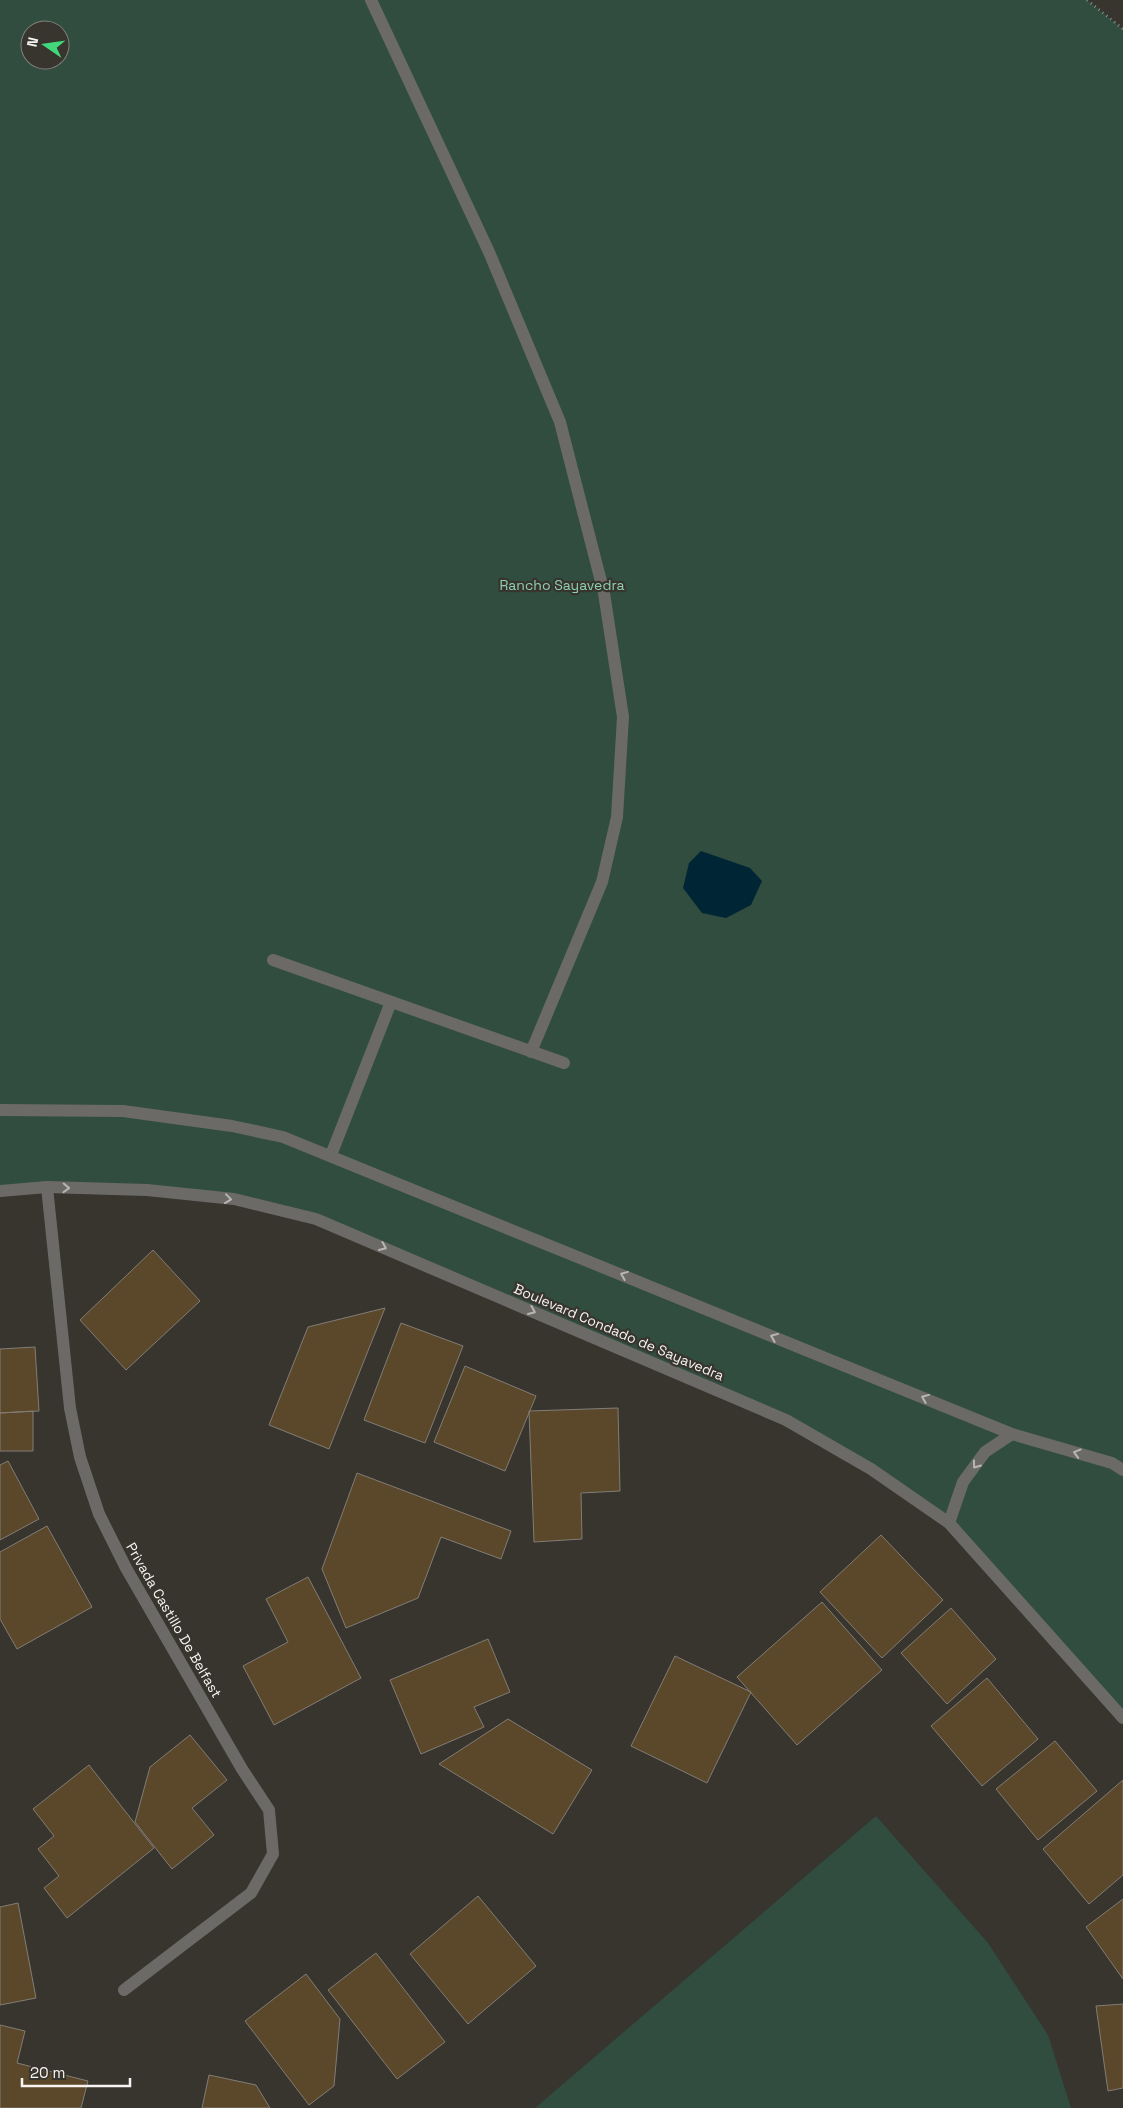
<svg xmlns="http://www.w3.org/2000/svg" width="1123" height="2108" viewBox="0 0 1123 2108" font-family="'Space Grotesk',sans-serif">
<rect width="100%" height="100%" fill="#38342e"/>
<path fill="#304d40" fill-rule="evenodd" d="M0,0H1087L1123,29V1718L949,1523L786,1420L316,1219L234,1199L0,1191ZM30,30H60V60H30Z
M876,1816L988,1943L1048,2035L1071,2108H535Z"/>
<path fill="#002534" d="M701,851L750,868L762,881L751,905L726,918L702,913L683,888L689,863Z"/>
<path fill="#5b482b" stroke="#817d76" d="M153,1250L200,1301L126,1370L80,1320Z
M385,1308L329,1449L269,1425L308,1327Z
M401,1323L463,1346L425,1443L364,1420Z
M35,1347L39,1411L0,1413V1349Z
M465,1366L536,1396L505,1471L434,1442Z
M618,1408L620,1491L581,1493L582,1539L534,1542L529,1411Z
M33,1411V1451H0V1413Z
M8,1461L39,1519L0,1540V1465Z
M357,1473L511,1531L501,1559L441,1537L418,1598L346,1628L322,1569Z
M47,1526L92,1607L17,1649L0,1619V1552Z
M881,1535L943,1600L882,1658L820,1592Z
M308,1577L361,1678L274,1725L243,1666L288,1642L266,1599Z
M822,1602L882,1670L797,1745L737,1677Z
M951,1608L996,1659L947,1704L901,1653Z
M488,1639L510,1692L474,1707L484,1727L421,1754L390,1680Z
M675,1656L751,1692L707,1783L631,1746Z
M987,1678L1038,1739L982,1786L931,1726Z
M508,1719L592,1770L553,1834L439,1764Z
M190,1735L227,1780L192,1808L214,1835L172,1869L135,1822L150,1767Z
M1055,1741L1097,1791L1038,1840L996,1789Z
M89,1765L154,1848L67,1918L44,1888L59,1876L38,1849L54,1836L33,1809Z
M1123,1780V1875L1089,1904L1043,1849Z
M478,1896L536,1966L468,2024L410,1954Z
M1123,1899V1979L1086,1927Z
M18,1903L36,1998L0,2005V1907Z
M376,1953L445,2042L397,2079L328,1990Z
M306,1974L340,2019L334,2086L309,2105L245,2021Z
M1123,2004V2088L1108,2091L1096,2006Z
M0,2025L25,2031L17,2063L88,2081L81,2108H0Z
M209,2075L256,2085L270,2108H202Z"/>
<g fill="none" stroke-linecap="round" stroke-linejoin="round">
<path stroke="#8f8c87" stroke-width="3" stroke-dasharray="1 4" stroke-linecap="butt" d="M1087,0L1123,29"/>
<path stroke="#6c6a67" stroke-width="12" d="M371,0L489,252L560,422L604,593L623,717L617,817L602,882L531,1052
M273,960L564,1063
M0,1110L123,1111L232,1126L283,1137L1012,1434L1112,1463L1123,1470
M331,1155L391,1002
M47,1187L70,1408L80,1457L99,1514L126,1568L242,1769L269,1810L273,1854L251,1893L124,1990
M0,1191L47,1187L147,1190L234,1199L316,1219L786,1420L871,1469L949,1523L1123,1718
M949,1523L963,1482L985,1452L1012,1434"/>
</g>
<defs><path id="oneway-chevron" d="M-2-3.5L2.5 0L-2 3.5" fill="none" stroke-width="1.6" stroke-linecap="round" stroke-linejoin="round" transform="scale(1.25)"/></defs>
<g stroke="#b8b6b3">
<use href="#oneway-chevron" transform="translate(66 1188) rotate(2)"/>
<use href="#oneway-chevron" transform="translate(228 1199) rotate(7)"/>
<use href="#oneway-chevron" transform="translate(383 1247) rotate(23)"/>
<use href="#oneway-chevron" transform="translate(624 1275) rotate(-158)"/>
<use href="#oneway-chevron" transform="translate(532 1311) rotate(23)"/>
<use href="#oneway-chevron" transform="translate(774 1337) rotate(-158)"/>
<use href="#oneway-chevron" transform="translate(925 1398) rotate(-158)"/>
<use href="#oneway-chevron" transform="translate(1077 1453) rotate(-164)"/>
<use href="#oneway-chevron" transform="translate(976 1465) rotate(126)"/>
</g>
<g text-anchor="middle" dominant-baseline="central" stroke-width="4.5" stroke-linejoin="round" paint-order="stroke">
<g font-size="14" fill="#8dd0b0" stroke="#38342e">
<text x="562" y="585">Rancho Sayavedra</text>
</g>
<g font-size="14" fill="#f7f4f1" stroke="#38342e">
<text transform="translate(619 1332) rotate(23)">Boulevard Condado de Sayavedra</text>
<text transform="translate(174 1620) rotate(60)">Privada Castillo De Belfast</text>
</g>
</g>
<g transform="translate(45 45) rotate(283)"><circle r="24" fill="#38342e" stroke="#84817c"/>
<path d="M0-4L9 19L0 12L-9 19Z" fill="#43d77b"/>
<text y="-8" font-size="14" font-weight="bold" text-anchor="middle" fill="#f7f4f1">N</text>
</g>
<path d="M22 2078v8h108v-8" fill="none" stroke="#f7f4f1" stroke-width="2.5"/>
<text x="30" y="2078" font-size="15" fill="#f7f4f1" stroke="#38342e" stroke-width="4" paint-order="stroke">20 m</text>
</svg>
